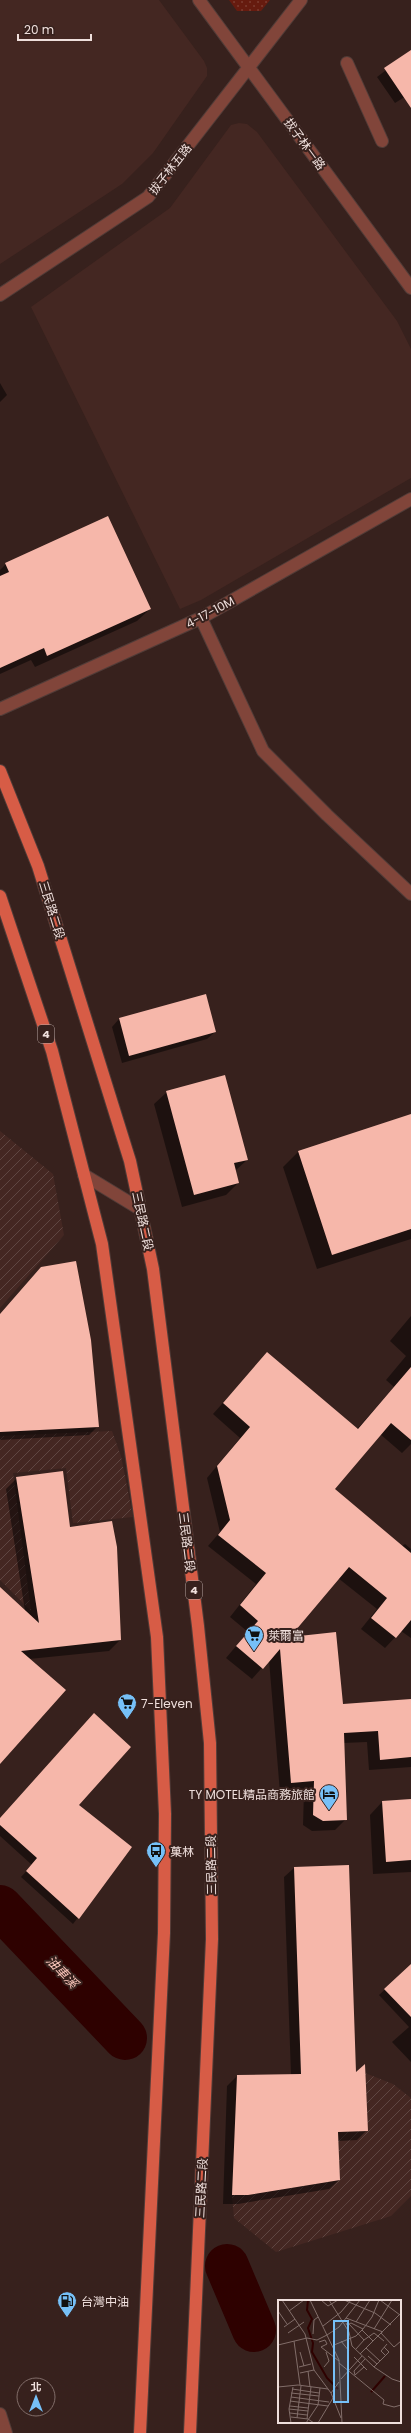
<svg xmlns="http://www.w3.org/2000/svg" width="411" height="2433" viewBox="0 0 411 2433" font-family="Poppins,'Noto Sans TC',sans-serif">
<defs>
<pattern id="industrial-furrows" width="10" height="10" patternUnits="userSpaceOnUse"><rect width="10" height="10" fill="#442722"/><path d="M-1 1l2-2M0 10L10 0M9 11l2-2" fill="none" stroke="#5f4642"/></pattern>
<pattern id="park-dots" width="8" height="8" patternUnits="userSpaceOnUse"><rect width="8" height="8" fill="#661b0f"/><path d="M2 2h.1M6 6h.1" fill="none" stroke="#7c3c31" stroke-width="1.8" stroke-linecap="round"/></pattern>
</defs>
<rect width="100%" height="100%" fill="#37211d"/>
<path fill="#442722" d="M0,0H159L204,61L207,68V76L153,153L122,184L0,264Z
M239,123L247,124L257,132L397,321L411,349V478L201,600L180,609L31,307L170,208L231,125Z"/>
<path fill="url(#industrial-furrows)" d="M0,1131L53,1174L64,1235L0,1308Z
M112,1431L121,1456L133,1517L73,1523L66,1468L13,1473L31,1611L0,1580V1436Z
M365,2073L393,2084L411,2098V2196L391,2216L276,2252L234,2218L232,2195L340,2180L338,2132Z"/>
<path fill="url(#park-dots)" d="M229,0H270L261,11H237Z"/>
<path fill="#0007" d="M411,51V93L395,103L377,77Z
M0,383L7,395L0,402Z
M6,564L150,609L137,621L35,667L31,660L0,674V570Z
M119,1019L215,1032L207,1039L122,1063L112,1027Z
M167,1092L247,1160L235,1171L238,1183L226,1195L182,1207L154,1104Z
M411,1115V1239L317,1269L283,1167L298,1152Z
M0,1314L98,1426L89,1435L0,1440Z
M411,1316V1444L402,1453L380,1434L334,1490L402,1546L405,1544L411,1549V1638L401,1631L385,1648L361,1629L377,1609L338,1578L288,1638L342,1705L411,1700V1767L369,1770L367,1742L343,1743L346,1819L335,1830L312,1831L303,1825L304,1791L280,1793L269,1660L252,1679L226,1658L248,1632L230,1617L256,1584L208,1546L220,1532L207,1478L240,1438L213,1414L267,1353L357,1429L394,1387L386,1380L406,1356L390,1341Z
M17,1478L69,1528L120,1640L109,1651L29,1659L0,1763V1589L25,1611L6,1489Z
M411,1800V1872L373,1874L370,1815L382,1802Z
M77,1805L131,1847L73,1924L21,1877L32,1865L0,1836V1818Z
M348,1866L355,2074L367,2130L357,2140L338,2141L339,2180L329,2189L238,2204H223L227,2086L237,2076L291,2075L284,1877L294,1868Z
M411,1965V2062L392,2042L409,2027L379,1995Z"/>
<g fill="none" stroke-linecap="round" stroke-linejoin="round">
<path stroke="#2e0100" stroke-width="44" d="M0,1907L125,2038
M227,2266L254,2330"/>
</g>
<path fill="#f6b7aa" d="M411,50V108L384,68Z
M108,516L151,609L47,656L44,648L0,668V576L9,572L5,563Z
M206,994L216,1032L129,1056L119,1018Z
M225,1075L248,1160L234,1163L239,1183L194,1195L166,1091Z
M411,1114V1229L332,1255L298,1151Z
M76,1261L91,1340L99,1427L0,1432V1314L41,1267Z
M267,1352L358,1429L411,1367V1440L391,1423L335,1489L411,1553V1620L396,1638L371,1618L387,1598L349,1567L290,1637L336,1632L343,1704L411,1699V1757L380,1760L378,1731L344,1733L347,1820L323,1821L313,1815L314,1781L291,1783L280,1649L263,1669L236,1646L258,1621L240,1605L266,1573L218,1535L230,1520L217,1466L250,1427L223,1403Z
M63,1471L70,1527L112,1521L117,1547L121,1640L21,1651L66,1690L0,1764V1587L39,1623L16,1477Z
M94,1713L131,1747L79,1805L132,1847L79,1919L26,1871L37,1858L0,1825V1818Z
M411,1799V1860L386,1862L382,1801Z
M349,1865L356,2072L365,2064L368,2131L338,2132L340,2180L248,2195H232L237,2075L301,2074L294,1867Z
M411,1964V2017L384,1989Z"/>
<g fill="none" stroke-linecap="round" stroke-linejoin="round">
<g stroke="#513c38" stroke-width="14">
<path id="street" d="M199,0L411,288
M347,63L382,141
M0,295L148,197L301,0
M201,618L263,751L327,815L411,894
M0,709L201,618L411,499
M84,1175L140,1209
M0,2414L6,2433"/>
</g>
<g stroke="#513c38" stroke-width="14">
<path id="primary" d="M0,771L38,866L130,1161L153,1269L198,1626L210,1743L212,1939L190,2433
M0,896L52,1051L102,1244L157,1637L165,1814L164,1933L140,2433"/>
</g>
<use href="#street" stroke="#81453a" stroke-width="12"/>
<use href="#primary" stroke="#d75c46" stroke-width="12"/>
</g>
<defs>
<g id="supermarket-pin" transform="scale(1)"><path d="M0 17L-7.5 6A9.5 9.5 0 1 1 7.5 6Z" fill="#76c0f7" stroke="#37211d"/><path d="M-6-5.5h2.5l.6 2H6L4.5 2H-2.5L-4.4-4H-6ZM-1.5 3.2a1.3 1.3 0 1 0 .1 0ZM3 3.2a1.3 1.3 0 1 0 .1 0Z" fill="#111"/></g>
<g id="hotel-pin" transform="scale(1)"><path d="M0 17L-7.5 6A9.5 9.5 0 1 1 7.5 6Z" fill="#76c0f7" stroke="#37211d"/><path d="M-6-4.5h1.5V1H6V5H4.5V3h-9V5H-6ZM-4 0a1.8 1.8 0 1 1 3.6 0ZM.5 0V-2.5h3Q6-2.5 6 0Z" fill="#111"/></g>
<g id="bus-pin" transform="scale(1)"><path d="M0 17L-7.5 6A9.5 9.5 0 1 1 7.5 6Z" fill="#76c0f7" stroke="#37211d"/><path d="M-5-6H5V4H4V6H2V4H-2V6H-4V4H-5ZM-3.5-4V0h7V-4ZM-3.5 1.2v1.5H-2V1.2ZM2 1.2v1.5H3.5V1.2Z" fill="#111"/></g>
<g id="fuel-pin" transform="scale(1)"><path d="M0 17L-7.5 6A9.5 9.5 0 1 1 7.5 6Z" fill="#76c0f7" stroke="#37211d"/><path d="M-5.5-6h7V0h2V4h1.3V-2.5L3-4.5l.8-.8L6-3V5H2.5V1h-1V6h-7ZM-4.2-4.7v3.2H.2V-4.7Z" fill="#111"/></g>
</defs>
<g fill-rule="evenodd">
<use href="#supermarket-pin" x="254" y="1635"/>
<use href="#supermarket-pin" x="127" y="1703"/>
<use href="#hotel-pin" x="329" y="1794"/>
<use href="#bus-pin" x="156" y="1851"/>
<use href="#fuel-pin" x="67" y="2301"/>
</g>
<g text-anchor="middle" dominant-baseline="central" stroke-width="4" stroke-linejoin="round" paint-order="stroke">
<g fill="#37211d" stroke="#b8a6a3" stroke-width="1">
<rect x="38" y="1025" width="16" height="18" rx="3"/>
<rect x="186" y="1581" width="16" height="18" rx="3"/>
</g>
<g font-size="11" font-weight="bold" fill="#efdfdc">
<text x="46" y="1034">4</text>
<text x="194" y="1590">4</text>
</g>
<g font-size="12" fill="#efdfdc" stroke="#37211d">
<text transform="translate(305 144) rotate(54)">拔子林一路</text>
<text transform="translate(170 169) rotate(-52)">拔子林五路</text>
<text transform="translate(210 612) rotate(-28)">4-17-10M</text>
<text transform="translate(52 910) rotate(73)">三民路二段</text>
<text transform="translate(143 1221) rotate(78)">三民路二段</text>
<text transform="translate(187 1542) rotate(83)">三民路二段</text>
<text transform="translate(211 1865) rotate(-91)">三民路二段</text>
<text transform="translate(201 2188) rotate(-87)">三民路二段</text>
</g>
<g font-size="12" fill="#efdfdc" stroke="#37211d" text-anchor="start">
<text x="268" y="1635">萊爾富</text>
<text x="141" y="1703">7-Eleven</text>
<text x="315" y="1794" text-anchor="end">TY MOTEL精品商務旅館</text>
<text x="170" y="1851">菓林</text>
<text x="81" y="2301">台灣中油</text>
</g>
<g font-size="13" font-style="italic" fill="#fdc8bd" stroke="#37211d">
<text transform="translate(62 1972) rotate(46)">油車溪</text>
</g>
</g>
<g transform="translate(278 2300)">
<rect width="123" height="123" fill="#37211d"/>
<path fill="none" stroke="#2e0100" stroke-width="2" d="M30,0L29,10L34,19L30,28L35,43L34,52L49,78L60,89M93,92L107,76"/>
<path fill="none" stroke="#816d69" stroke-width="1" d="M4,0L27,34L36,70L53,93L63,118M32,0L61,60L64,123M43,0L50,6L60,0M51,0L71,32L74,46L96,67L114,79L123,82M66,0L97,13L113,25M102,0L122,15M0,11L9,24M11,11L26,0M68,18L105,32M78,22L92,0M71,24L86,40L96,33L106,41M45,26L63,12L73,0M6,27L17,19M85,29L94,17L101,0M96,29L114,0M84,30L95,41M10,33L26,22M103,33L116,47L123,41M35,34L36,20L40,17M16,41L22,85M63,41L71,51M41,42L47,40L49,44L43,47M0,45L29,38L39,40L49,35L61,27L82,0M56,45L78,36L85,29L73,23L69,25L68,23M43,47L61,61M88,48L102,61M78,49L86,40M22,52L26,66M82,54L123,13M107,55L103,51L109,44M90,56L99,64M76,57L89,70M61,63L106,100L105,104L116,107L123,105M21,67L33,64M46,67L51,61L48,52M96,67L111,52L106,47M30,71L32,87M22,73L36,70M77,75L76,71L87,59M77,75L86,67M63,79L84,56M0,87L20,85L50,89M14,89L41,93M13,93L41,96M53,93L61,82M13,97L51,102M12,101L50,106M12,106L30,108M11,109L30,111M12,113L29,115M13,117L30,119L36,123M19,118L23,86M29,119L33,87M13,123L11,109L15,87M28,123L40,105L42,88M40,123L55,98"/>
<path fill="#76c0f7" fill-opacity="0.15" stroke="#76c0f7" stroke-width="2" d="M56,21H70V102H56Z"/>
<rect width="123" height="123" fill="none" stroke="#efdfdc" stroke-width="2"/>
</g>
<g transform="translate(36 2397)"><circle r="19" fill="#37211d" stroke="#816d69"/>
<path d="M0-3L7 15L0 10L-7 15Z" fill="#76c0f7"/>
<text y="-6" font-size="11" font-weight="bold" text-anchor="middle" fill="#efdfdc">北</text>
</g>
<path d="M18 34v6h73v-6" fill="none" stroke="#efdfdc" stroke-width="2"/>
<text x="24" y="34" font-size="12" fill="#efdfdc" stroke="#37211d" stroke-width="3" paint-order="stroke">20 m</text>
</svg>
